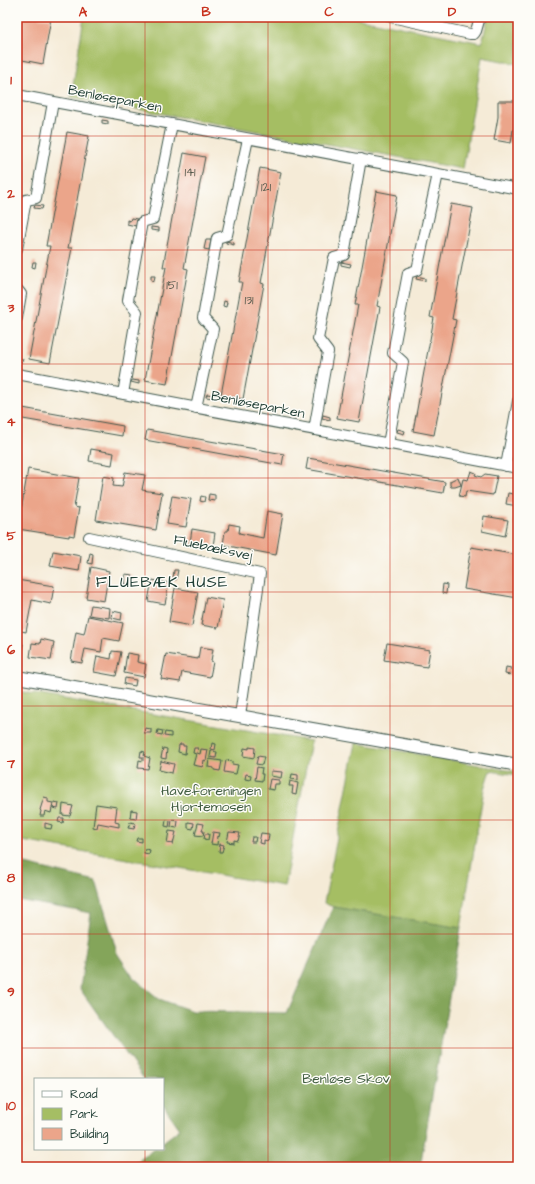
<svg xmlns="http://www.w3.org/2000/svg" width="535" height="1184" viewBox="0 0 535 1184" font-family="'Architects Daughter',sans-serif">
<rect width="100%" height="100%" fill="#fdfcf7"/>
<filter id="ink" filterUnits="userSpaceOnUse"><feTurbulence type="fractalNoise" baseFrequency=".025" numOctaves="2"/><feDisplacementMap in="SourceGraphic" scale="8" xChannelSelector="R" yChannelSelector="G"/><feConvolveMatrix kernelMatrix="1 2 1 2 8 2 1 2 1" color-interpolation-filters="sRGB"/></filter>
<filter id="wash" filterUnits="userSpaceOnUse"><feTurbulence type="fractalNoise" baseFrequency=".012" numOctaves="4" result="noise"/><feDisplacementMap in="SourceGraphic" scale="16" xChannelSelector="R" yChannelSelector="G"/><feGaussianBlur stdDeviation="0.9" result="paint"/><feColorMatrix in="noise" values="0 0 0 0 0 0 0 0 0 0 0 0 0 0 0 0 0 1.4 0 .05"/><feComposite in="paint" operator="in"/></filter>
<g filter="url(#wash)">
<rect width="100%" height="100%" fill="#f5ebd7"/>
<path fill="#a5be64" stroke="#627e4c" d="M84,17H350L482,43L488,17H518V64L482,57L463,169L71,97Z
M17,691L311,741L284,886L17,840Z
M356,743L518,772V775L490,771L488,776L484,789L461,928L333,907L324,903Z"/>
<path fill="#84a55a" stroke="#527147" d="M17,857L21,863L96,881L117,953L133,977L159,999L192,1011L287,1013L333,907L461,928L420,1167H130L154,1149H163V1142L180,1129L163,1105V1079H144L80,989L91,913L17,900Z"/>
<g id="blocks">
<path fill="#eba58a" d="M17,17L51,18L43,64L17,59Z
M17,65L20,66L18,77H17Z
M498,101H516L515,122L518,123V130H513L511,143L494,140L498,117Z
M102,120L108,121V124L102,123Z
M67,132L89,136L68,248H72L50,363L29,359L50,246H46Z
M184,153L205,157L184,268L188,269L167,384L145,380L166,267H163Z
M260,168L281,172L261,283L264,284L243,399L221,395L242,282H239Z
M376,191L397,195L377,306L380,307L359,422L337,418L358,305H355Z
M451,204L473,208L452,319L456,320L434,435L413,431L434,318L430,317Z
M35,205L43,206L42,209L34,208Z
M131,218L137,219L136,226L127,224V220L130,221Z
M151,227L159,228V231L151,230Z
M206,240H211L209,250L204,249Z
M226,241L234,243V245L226,243Z
M33,262H36L35,268L32,267Z
M341,262L351,264L350,267L341,265Z
M151,276H155L154,281L151,280Z
M417,276L425,278V281L416,279Z
M224,301L227,302L226,307L223,306Z
M17,358L23,359L22,362L17,361Z
M132,380L139,381V384L131,382Z
M207,394L214,395V398L206,397Z
M17,407L123,426L122,436L17,418Z
M323,415L330,417V420L322,418Z
M398,429L405,431L404,434L397,432Z
M147,430L284,454L282,465L145,440Z
M91,449L114,453L112,465L89,461Z
M308,458L445,482L443,493L306,469Z
M28,469L79,478L74,507L79,508L74,536L69,535V537L18,529Z
M471,471L476,473L475,475L481,477L485,474L497,476L493,495L466,491L465,497L459,496L463,479L468,480Z
M125,472L145,475L142,490L162,493L156,530L96,520L103,476L114,478L113,486L122,487Z
M458,477L461,485L455,487H451L450,485V481Z
M508,493L518,495V506L506,504Z
M209,494L215,495V501L208,500Z
M172,496L191,499L186,527L167,524Z
M201,496L205,497L204,502L200,501Z
M267,511L283,514L276,555L223,545L225,531H228L229,524L240,526L239,533L263,538Z
M484,516L508,520L505,536L482,531Z
M515,520H518V526L514,525Z
M192,529L215,533L213,546L190,543Z
M471,547L518,555V598L464,589Z
M53,551L81,556L79,571L50,566Z
M90,553L93,554L92,564L88,563Z
M91,567L109,571L104,601L86,598Z
M174,570H178L176,580L173,579Z
M125,574L133,575L131,585L124,584Z
M17,580L54,586L51,604L32,600L26,632L17,630Z
M152,580L169,583L165,604L148,601Z
M443,584L447,585L446,594L442,593Z
M175,588L198,592L192,626L169,622Z
M206,597L223,600L218,628L201,625Z
M91,605L110,608L109,618L89,615Z
M113,611L122,613L121,620L112,618Z
M88,616L123,623L119,641L103,638L101,652L85,649L82,663L71,661L76,632L84,634Z
M41,639L54,642L51,660L30,657L32,643L40,644Z
M17,643L23,644L21,654L17,653Z
M387,643L430,650L427,667L384,660Z
M200,647L213,649L211,661L213,662L210,677L182,672L180,682L161,679L166,654L198,659Z
M112,651L121,652L116,676L94,672L97,656L111,659Z
M127,653L138,655L137,662L146,664L144,677L124,673Z
M506,667L511,668L510,675L505,674Z
M125,678L136,680L135,686L124,684Z
M145,728L151,729V733H144Z
M158,730L163,731L162,735L157,734Z
M165,732L171,733V737L164,736Z
M212,743L216,744L215,750L211,749Z
M180,744H183V746H186L185,754L178,752L179,745H180Z
M249,747L255,748L254,758L243,756L244,748L249,749Z
M163,748L167,749L166,759L161,758Z
M194,748H198L197,753L200,754L201,749L208,750L206,761L204,760L203,767L193,765L196,754L193,753Z
M141,751L145,752L144,756L150,758L148,769L138,768L139,760L143,761V757H140Z
M211,751L217,752L216,758L210,757Z
M258,756L264,757L262,765L256,764Z
M209,759L222,761L220,771L214,770V768L208,767Z
M226,760L232,761V764L238,765L236,774L224,772Z
M161,761L174,764L172,773L159,770Z
M257,767L262,768L261,774H263L262,781L255,780Z
M271,771L282,772L281,778L271,776Z
M246,774L251,775L250,780L245,779Z
M292,774L298,775V780L291,779Z
M270,779L279,780V784H275L274,790L268,789Z
M290,781L298,783L296,795L292,794L293,786H289Z
M44,797L48,798V802L53,803L51,813L45,811L44,816H40L41,811L40,810Z
M54,802L59,803L58,809L53,808Z
M63,804L73,806L70,816L62,815Z
M96,804L117,807L115,822L119,823V827L98,823L97,828L93,827Z
M131,810L137,811L136,819L130,818Z
M59,818H64L63,823L58,822Z
M166,820L170,821L169,827L165,826Z
M172,820L178,821L177,828L171,827Z
M130,822L135,823L134,829L128,828Z
M188,822L194,823L193,829L188,828Z
M45,823L52,825L51,829L45,828Z
M198,823L204,824L202,831H204L203,836L195,835Z
M169,831L176,832L173,844L167,843Z
M213,832L220,833L219,837L218,836L217,845L211,844Z
M229,832L240,833L238,841L234,840V843L227,842Z
M261,833L269,834L268,841L264,840V844L259,843Z
M205,834H209L208,840L204,839Z
M252,837H256L255,842H251Z
M137,838H142V842L136,841Z
M220,844L224,845L222,852H219Z
M145,849L150,850L149,854L144,853Z"/>
</g>
</g>
<g filter="url(#ink)">
<use href="#blocks" fill-opacity="0" stroke="#3f574c" stroke-width="1"/>
<g fill="none" stroke-linecap="round" stroke-linejoin="round">
<g stroke="#3f574c" stroke-width="12">
<path id="minor" d="M391,17L470,34H474L476,31L480,17
M17,95L518,189
M17,249L26,200L36,198L53,102
M17,289L21,294L17,318
M17,374L518,468
M123,394L137,312L128,301V300L142,222L153,219L172,124
M196,408L213,329L203,318L217,238L227,235L248,139
M314,430L328,352L318,339L334,258L344,255L361,159
M388,444L403,362L393,353L408,273L417,270L438,174
M506,466L518,401
M89,537L260,574L240,716"/>
</g>
<g stroke="#3f574c" stroke-width="14">
<path id="tertiary" d="M17,677L518,765"/>
</g>
<use href="#minor" stroke="#fff" stroke-width="10"/>
<use href="#tertiary" stroke="#fff" stroke-width="12"/>
</g>
</g>
<path fill="none" stroke="#c8321e" stroke-width="1" stroke-opacity="0.55" d="M145,17V1079M268,17V1167M390,17V1167M17,136H518M17,250H518M17,364H518M17,478H518M17,592H518M17,706H518M17,820H518M17,934H518M17,1048H518M145,1149V1167"/>
<g text-anchor="middle" dominant-baseline="central" stroke-width="3" stroke-linejoin="round" paint-order="stroke">
<g font-size="12" fill="#52574a">
<text x="190" y="172">141</text>
<text x="266" y="187">121</text>
<text x="172" y="285">151</text>
<text x="249" y="300">131</text>
</g>
<g font-size="14" fill="#1f3d34" stroke="#fdfcf7">
<text transform="translate(115 99) rotate(11)">Benløseparken</text>
<text transform="translate(258 405) rotate(11)">Benløseparken</text>
<text transform="translate(213 548) rotate(12)">Fluebæksvej</text>
</g>
<g font-size="14" fill="#405d40" stroke="#fdfcf7">
<text x="211" y="791">Haveforeningen<tspan x="211" dy="16">Hjortemosen</tspan></text>
<text x="346" y="1079">Benløse Skov</text>
</g>
<g font-size="16" letter-spacing="1" fill="#1f3d34" stroke="#fdfcf7">
<text x="162" y="582">FLUEBÆK HUSE</text>
</g>
</g>
<rect width="535" height="1184" fill="none" stroke="#fdfcf7" stroke-width="44"/>
<rect x="34" y="1078" width="130" height="72" fill="#fdfcf7" stroke="#a4b0a9"/>
<rect x="42" y="1091" width="20" height="6" fill="#ffffff" stroke="#a4b0a9"/>
<text x="70" y="1098" font-size="12" fill="#1f3d34">Road</text>
<rect x="42" y="1108" width="20" height="12" fill="#a5be64" stroke="#a4b0a9"/>
<text x="70" y="1118" font-size="12" fill="#1f3d34">Park</text>
<rect x="42" y="1128" width="20" height="12" fill="#eba58a" stroke="#a4b0a9"/>
<text x="70" y="1138" font-size="12" fill="#1f3d34">Building</text>
<rect x="22" y="22" width="491" height="1140" fill="none" stroke="#c8321e" stroke-width="1.5"/>
<g font-size="13" text-anchor="middle" font-weight="bold" fill="#c8321e">
<text x="83" y="16">A</text>
<text x="206" y="16">B</text>
<text x="329" y="16">C</text>
<text x="452" y="16">D</text>
<text x="11" y="84">1</text>
<text x="11" y="198">2</text>
<text x="11" y="312">3</text>
<text x="11" y="426">4</text>
<text x="11" y="540">5</text>
<text x="11" y="654">6</text>
<text x="11" y="768">7</text>
<text x="11" y="882">8</text>
<text x="11" y="996">9</text>
<text x="11" y="1110">10</text>
</g>
</svg>
